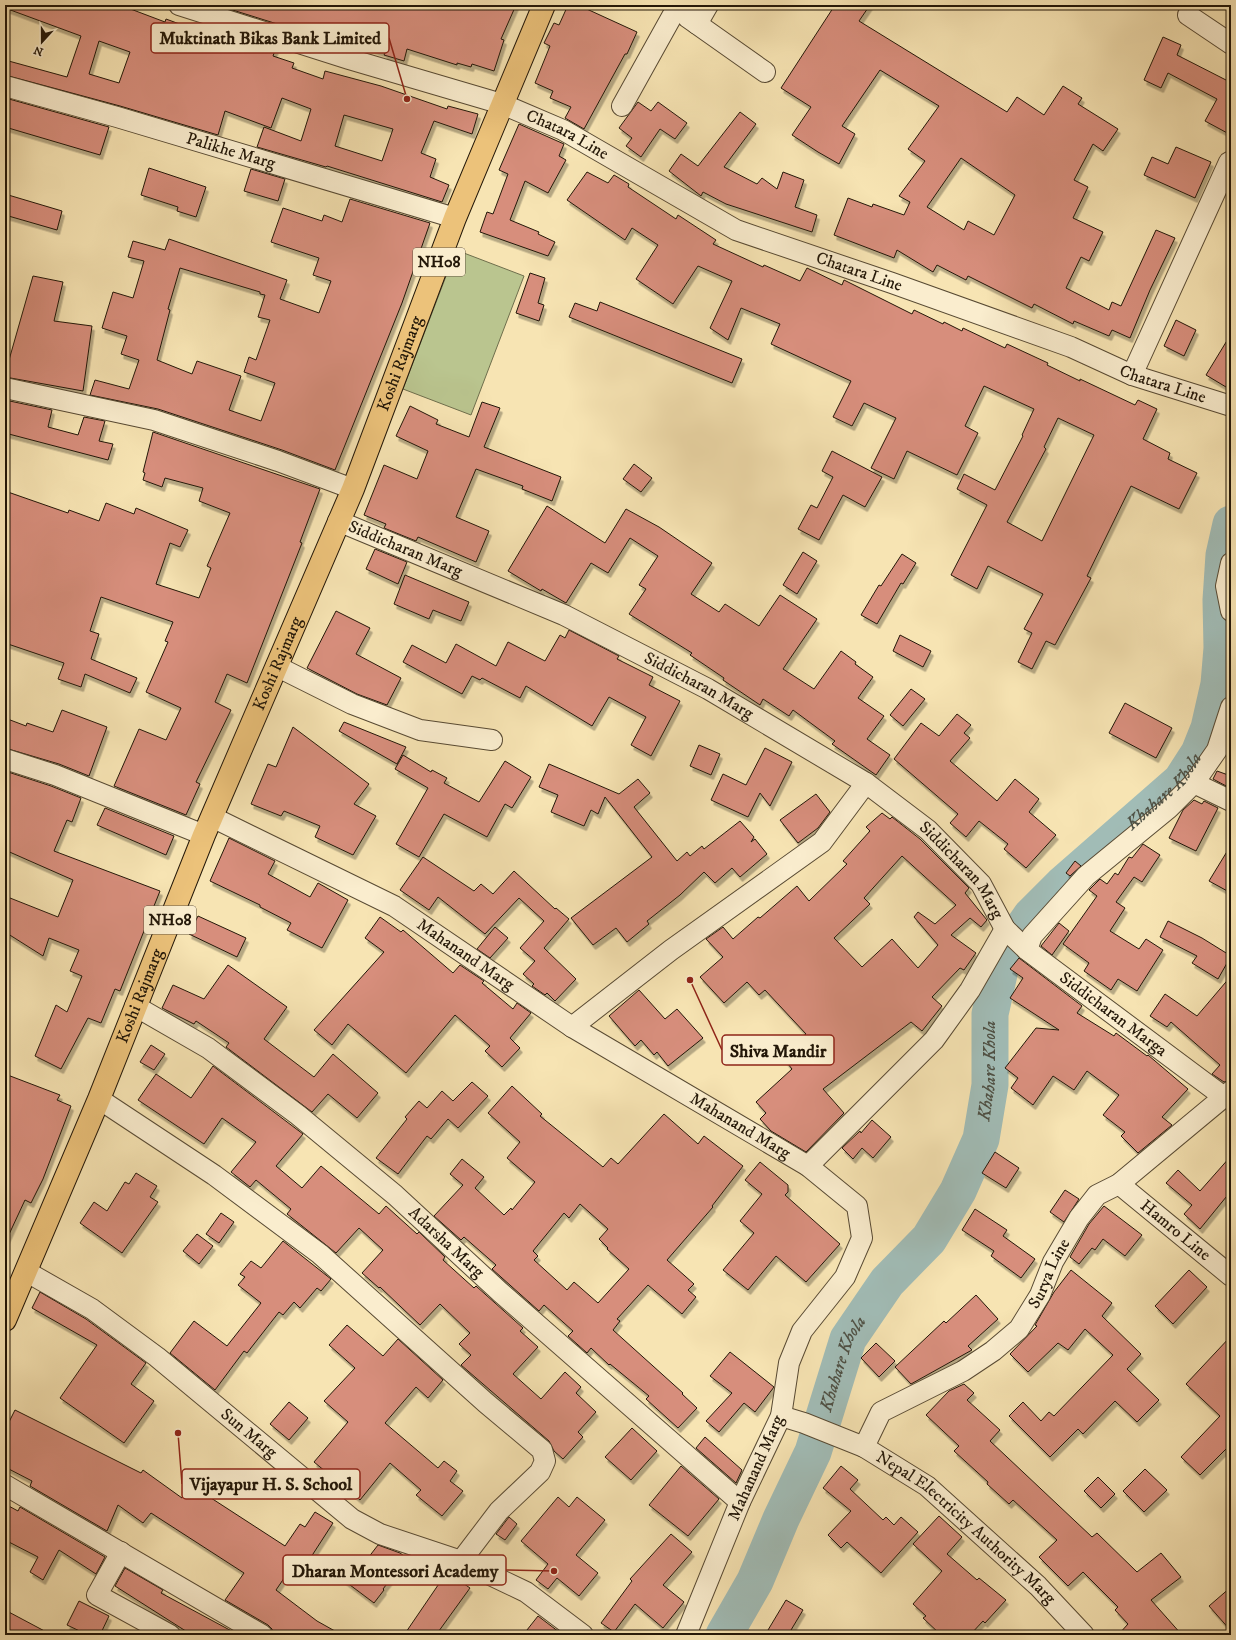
<svg xmlns="http://www.w3.org/2000/svg" width="1236" height="1640" viewBox="0 0 1236 1640" font-family="'IM FELL DW Pica',serif">
<defs>
<filter id="shadow"><feDropShadow dx="2.5" dy="4.5" stdDeviation="0" flood-color="#0004"/></filter>
</defs>
<rect width="100%" height="100%" fill="#f7e4b3"/>
<filter id="stains"><feTurbulence type="fractalNoise" baseFrequency=".005" numOctaves="4"/><feColorMatrix values="0 0 0 0 .2 0 0 0 0 .09 0 0 0 0 .02 0 0 0 .5 -.17"/></filter>
<radialGradient id="worn" r=".72"><stop offset=".6" stop-color="#630" stop-opacity="0"/><stop offset="1" stop-color="#630" stop-opacity=".3"/></radialGradient>
<path fill="#bac58f" stroke="#6e6e4c" d="M456,250L524,276L471,415L403,389Z"/>
<g fill="none" stroke-linecap="round" stroke-linejoin="round">
<path stroke="#a1bcb6" stroke-width="37" id="s1" d="M724,1635L755,1581L781,1519L813,1452L848,1339L887,1282L929,1239L958,1191L981,1139L990,1085V1014L1003,956L1031,916L1062,885L1181,781L1199,753L1209,728L1219,684L1222,648L1221,600L1224,555L1231,524"/>
</g>
<path fill="#d78e7c" stroke="#231708" fill-rule="evenodd" filter="url(#shadow)" d="M5,5H120L165,22L166,19L212,36L215,28L276,48L273,56L294,63L292,68L323,79L325,71L381,86L447,109L448,106L478,114L472,134L434,121L421,153L436,159L430,177L449,185L442,202L327,166L326,167L257,147L264,127L301,141L311,109L282,98L271,128L225,111L218,135L120,106L5,75V60L67,77L81,36L5,8ZM99,41L130,52L119,83L89,74ZM344,115L393,129L382,161L335,146Z
M224,5H516L501,39L504,40L494,71L472,64L471,67L457,63V65L407,49L404,61L384,55L385,53L337,38L336,41L307,30L306,33L223,7Z
M568,5H578L637,32L627,54H625L584,129L565,118L571,107L550,98L553,91L535,83L550,46L544,43L554,23L559,25Z
M835,5H870L859,21L1007,112L1017,97L1044,115L1063,86L1082,98L1078,104L1118,129L1103,151L1093,144L1074,180L1088,187L1073,218L1103,232L1089,261L1081,257L1066,288L1109,310L1112,302L1121,306L1156,230L1175,238L1150,290L1130,338L1112,330L1109,336L1074,321L1073,324L1034,304L1032,308L968,276L966,280L937,265L933,272L897,250L894,258L834,235L848,198L872,207L873,204L904,215L910,202L899,196L925,161L908,149L939,106L880,70L842,126L855,134L839,164L818,152L792,135L811,107L781,88ZM961,158L1015,195L994,235L968,221L964,230L927,207Z
M1163,37L1181,45L1177,55L1226,80L1231,71V135L1205,121L1217,99L1168,73L1161,88L1144,80Z
M9,99L109,127L100,155L5,127V114Z
M638,102L651,111L658,102L687,123L675,139L660,129L641,157L626,146L632,138L619,128Z
M740,112L756,124L724,167L757,184L762,178L777,189L783,172L804,180L795,207L817,215L812,232L726,204L703,192L701,196L669,171L681,154L698,166Z
M519,124L564,144L559,156L566,160L548,193L525,181L510,220L539,232L538,234L555,242L548,256L480,232L487,212L493,214L508,174L499,170Z
M1176,147L1211,162L1195,198L1144,175L1152,157L1168,164Z
M149,168L206,187L196,217L177,211L178,207L141,195Z
M251,169L285,179L278,201L244,191Z
M587,172L608,183L614,175L629,184L628,187L676,219L678,215L716,240L713,244L763,267L764,265L800,281L807,268L842,285L844,280L912,314L914,310L943,324L944,322L962,331L963,328L1005,348L1007,344L1048,363L1047,365L1080,381V379L1135,405L1138,400L1157,409L1143,439L1170,453L1168,459L1197,473L1179,509L1131,486L1087,576L1091,578L1055,645L1046,641L1032,669L1018,662L1032,633L1024,629L1043,594L988,566L977,589L951,575L987,505L957,489L964,474L995,490L1023,436L1022,435L1034,409L984,386L965,426L978,433L957,475L907,451L894,479L871,468L896,418L864,403L852,426L833,417L851,381L771,344L780,324L741,308L728,340L710,328L732,281L698,266L673,304L636,279L658,245L632,228L625,240L567,200ZM1058,418L1094,435L1042,541L1007,522L1046,449L1044,447Z
M5,194L62,211L57,230L5,215Z
M350,199L430,223L402,303L335,470L282,450L158,409L90,395L95,380L129,389L139,360L121,354L127,336L102,328L113,292L133,298L144,261L128,257L133,241L165,250L169,239L287,280L280,299L319,313L331,281L313,275L319,258L271,242L283,208L322,221L324,215L342,222ZM180,268L260,292V294L265,295L258,317L270,320L256,360L249,357L244,372L275,383L261,421L229,410L241,376L197,361L192,374L157,360L170,310L168,309Z
M530,273L545,278L538,303L544,305L539,321L516,313Z
M33,276L63,282L54,321L92,326L83,391L5,377V359L9,360Z
M600,302L742,359L732,383L569,317L575,303L597,311Z
M1176,320L1196,330L1184,356L1164,346Z
M1231,334V390L1206,375Z
M5,400L52,410L48,427L78,435L84,417L105,421L99,441L113,444L108,460L5,433Z
M482,402L500,408L484,447L561,477L552,501L522,489L523,486L476,469L456,517L489,531L476,562L418,537L416,541L384,528L386,524L364,515L384,465L417,479L428,451L396,436L410,406L438,420L436,424L469,437Z
M153,432L320,489L300,542L302,543L247,683L227,674L215,702L231,710L196,782L200,784L186,815L114,786L139,729L166,740L181,708L146,692L168,642L165,641L173,622L101,597L90,631L99,634L91,659L137,678L130,693L85,674L81,687L58,679L64,663L5,643V491L68,513L69,510L99,521L106,503L134,514L136,508L188,530L180,547L170,543L156,584L199,598L211,568L207,566L230,513L199,501L203,488L165,478L162,487L143,480L145,473L143,472Z
M832,451L882,477L865,507L843,495L819,540L798,529L811,505L817,508L833,477L822,471Z
M634,464L652,478L641,492L623,479Z
M547,506L605,543L626,509L659,527L712,563L691,594L719,612L725,604L759,626L780,595L817,619L783,669L814,689L841,651L856,662L855,664L873,677L858,698L884,716L867,739L890,755L876,775L832,744L835,741L793,710L789,716L763,699L760,705L723,680L724,678L690,655L692,653L629,614L646,589L639,585L658,556L630,538L608,573L591,563L566,603L542,589L541,591L508,571Z
M375,549L407,562L398,584L366,569Z
M803,552L817,561L797,594L783,585Z
M902,554L916,563L903,584L901,583L877,624L861,615L879,585L881,586Z
M405,575L469,602L461,621L433,610L429,619L394,604Z
M336,611L370,628L356,654L401,678L387,705L357,694L307,668Z
M569,630L619,656L617,659L653,677L649,685L680,701L651,756L631,745L646,717L609,697L592,726L526,686L520,698L482,678L480,680L472,676L462,694L403,662L412,645L446,663L456,644L496,666L508,642L545,661L560,635L565,638Z
M900,635L931,651L923,667L893,651Z
M911,689L925,699L903,726L890,715Z
M1125,703L1172,728L1156,758L1109,733Z
M62,710L107,727L89,776L59,764L5,748V718L26,726L27,723L53,732Z
M957,714L971,725L964,733L970,738L950,761L997,801L1015,779L1039,799L1029,812L1056,835L1026,868L1004,849L1008,844L979,821L966,837L950,823L958,814L894,759L921,723L939,736Z
M344,722L406,747L397,764L339,731Z
M293,727L369,784L354,804L376,816L353,855L315,837L320,826L284,811L281,816L251,804L268,764L276,767Z
M699,745L720,754L711,775L690,766Z
M765,748L792,762L770,806L760,793L748,817L711,800L723,774L746,785Z
M403,755L431,772L432,770L447,778L444,783L479,802L505,761L531,777L512,808L505,804L487,837L444,814L419,857L396,844L428,788L395,769Z
M549,764L619,794L638,779L650,793L634,807L677,861L687,852L690,856L702,846L704,849L740,821L754,837L751,842L755,839L767,854L740,877L732,868L715,883L704,872L680,895L647,921L649,924L627,942L616,928L593,945L571,918L652,857L605,797L598,814L591,810L584,826L551,812L558,795L539,787Z
M5,771L51,786L81,798L72,822L67,820L54,851L160,891L120,991L115,989L101,1023L88,1018L61,1069L35,1056L56,1005L67,1012L82,976L70,971L79,950L49,938L43,956L5,932V896L58,917L73,880L5,850Z
M1217,771L1231,776L1228,787L1213,779Z
M816,794L830,812L818,828L798,843L780,820Z
M1194,800L1202,804L1204,801L1218,808L1196,851L1169,838L1183,810Z
M105,808L174,836L166,855L97,825Z
M882,813L890,819L892,817L920,839L969,888L965,893L987,920L981,927L970,918L951,935L976,953L964,970L960,968L932,997L942,1006L922,1031L911,1022L823,1089L844,1113L806,1152L771,1131L760,1119L766,1113L756,1102L792,1069L780,1054L806,1034L765,990L759,995L747,982L724,1003L700,977L723,957L706,939L723,927L733,939L758,917L760,918L797,886L809,901L847,864L843,861L870,831L866,827ZM902,856L956,905L935,924L918,912L914,917L938,945L918,968L892,939L862,967L834,938L870,904L864,898Z
M229,838L275,861L268,874L310,897L318,883L348,900L322,948L287,930L291,923L260,907V905L210,881Z
M1143,844L1160,855L1142,882L1134,877L1116,902L1125,908L1110,931L1139,949L1146,939L1163,950L1137,991L1118,979L1111,990L1084,971L1089,963L1063,944L1097,896L1089,890L1100,879L1107,884L1115,873L1118,875L1129,857L1132,858Z
M1231,845V893L1209,881Z
M423,857L474,891L481,884L493,894L514,871L555,909L556,908L569,919L544,948L576,979L555,1001L547,993L545,995L532,986L534,984L523,974L535,961L520,948L544,921L519,898L485,934L438,897L429,910L400,890Z
M1075,861L1081,866L1070,876L1066,873Z
M198,916L246,938L237,957L189,934Z
M380,917L401,932L403,930L453,973L460,965L484,981L482,983L513,1009L517,1003L531,1013L510,1038L520,1048L502,1067L485,1051L490,1046L455,1015L406,1073L348,1024L332,1045L314,1030L384,952L365,938Z
M1168,921L1202,938L1231,956L1218,979L1192,963L1197,956L1160,937Z
M1059,923L1069,931L1052,955L1041,946Z
M495,927L508,938L490,958L477,949Z
M1019,958L1082,1006L1077,1013L1114,1036L1116,1033L1147,1056L1148,1055L1188,1089L1162,1117L1172,1125L1138,1153L1121,1136L1125,1132L1103,1115L1119,1095L1087,1071L1074,1090L1053,1076L1033,1105L1011,1088L1018,1078L1005,1068L1036,1028L1059,1030L1010,998L1023,978L1010,969Z
M228,965L287,1007L264,1039L314,1077L333,1054L378,1093L357,1118L328,1094L312,1112L226,1047L229,1043L196,1021L194,1024L162,1008L173,985L204,999Z
M1231,976V1080L1224,1082L1212,1074L1220,1065L1171,1022L1167,1027L1150,1016L1165,994L1197,1016Z
M639,990L665,1019L677,1009L703,1038L668,1066L657,1052L654,1055L641,1040L635,1046L609,1016Z
M151,1045L165,1054L154,1070L140,1062Z
M213,1066L303,1134L276,1166L302,1188L321,1166L379,1214L386,1206L417,1234L419,1232L445,1257L443,1260L474,1288L476,1286L523,1328L520,1331L538,1347L513,1374L541,1399L565,1372L581,1387L576,1393L596,1412L578,1432L583,1437L563,1459L554,1451L549,1441L461,1365L471,1355L459,1344L470,1333L440,1304L420,1325L380,1287L379,1288L362,1273L383,1250L359,1228L336,1253L287,1214L291,1209L256,1180L250,1187L231,1172L256,1142L222,1118L204,1144L138,1100L156,1074L191,1098Z
M5,1074L60,1095L57,1100L71,1106L43,1179L31,1203L25,1200L5,1243Z
M472,1082L488,1096L458,1128L448,1119L431,1139L427,1136L398,1174L376,1158L407,1119L405,1117L419,1101L427,1108L442,1091L453,1101Z
M512,1086L542,1114L540,1116L603,1167L611,1158L618,1164L664,1114L698,1144L704,1136L743,1166L712,1206L713,1207L667,1260L694,1284L688,1290L696,1297L682,1314L648,1285L617,1319L620,1321L613,1330L683,1393L682,1394L697,1408L678,1428L646,1399L649,1396L610,1364L609,1365L591,1348L587,1353L568,1336L573,1331L544,1305L539,1311L492,1269L496,1265L464,1237L461,1240L434,1216L463,1185L450,1174L462,1159L484,1177L475,1188L504,1215L511,1208L512,1210L535,1182L507,1158L520,1142L488,1113ZM580,1204L608,1229L599,1239L608,1248L607,1249L629,1269L598,1303L574,1282L567,1290L534,1260L538,1256L533,1251L564,1213L569,1218Z
M872,1120L891,1137L873,1158L862,1148L853,1159L842,1148L860,1131L861,1133Z
M995,1152L1019,1168L1006,1188L982,1173Z
M1231,1156V1191L1200,1229L1184,1214L1192,1205L1166,1183L1178,1170L1200,1191Z
M760,1162L788,1185V1192L785,1195L840,1244L806,1282L776,1256L748,1290L723,1270L754,1233L740,1221L762,1194L745,1180Z
M136,1173L157,1186L150,1197L158,1202L122,1253L80,1223L94,1202L107,1211L125,1182L129,1184Z
M1065,1190L1079,1199L1064,1222L1050,1212Z
M1104,1206L1142,1235L1125,1256L1103,1239L1095,1250L1092,1248L1079,1264L1070,1257L1089,1224Z
M975,1209L1007,1230L1003,1236L1035,1259L1021,1278L991,1256L994,1251L962,1230Z
M221,1213L234,1222L219,1243L206,1234Z
M197,1234L213,1246L199,1264L183,1251Z
M283,1241L331,1279L321,1291L317,1288L300,1308L294,1302L283,1315L279,1312L247,1353L244,1351L215,1390L170,1353L194,1321L227,1346L261,1303L238,1285L245,1277L240,1274L251,1261L261,1268Z
M1071,1270L1112,1303L1102,1316L1141,1354L1127,1369L1159,1400L1137,1422L1115,1401L1083,1434L1078,1429L1050,1457L1009,1416L1023,1402L1041,1421L1049,1412L1054,1416L1113,1355L1085,1329L1068,1350L1058,1343L1028,1372L1010,1354L1037,1326L1035,1325L1054,1292Z
M1189,1270L1207,1287L1173,1324L1155,1306Z
M40,1292L86,1319L146,1363L131,1384L154,1401L124,1443L60,1398L97,1345L32,1308Z
M976,1295L998,1319L968,1346L972,1350L911,1384L895,1367L944,1321L946,1323Z
M347,1325L383,1356L398,1339L443,1380L428,1398L416,1387L385,1423L438,1468L444,1461L457,1471L450,1481L463,1491L442,1516L416,1495L421,1490L390,1463L360,1500L314,1462L348,1422L324,1401L355,1368L329,1345Z
M1231,1336V1444L1200,1475L1181,1457L1220,1416L1186,1384Z
M876,1343L895,1361L879,1377L861,1358Z
M730,1352L774,1387L755,1412L744,1403L719,1432L706,1421L732,1393L710,1376Z
M964,1384L974,1393L967,1400L1000,1430L990,1441L1092,1537L1097,1533L1137,1572L1161,1553L1181,1577L1151,1600L1182,1635H1118L1128,1624L1115,1610L1118,1607L1083,1572L1068,1586L1039,1557L1057,1540L1013,1500L1009,1504L987,1484L988,1482L954,1451L959,1446L926,1415L949,1391Z
M289,1402L308,1418L289,1440L270,1424Z
M15,1410L141,1473L143,1470L182,1498L191,1485L285,1546L300,1524L305,1527L315,1512L333,1523L302,1571L293,1565L276,1590L317,1621L342,1635H273L272,1629L268,1625L225,1600L244,1573L151,1513L143,1523L118,1505L107,1531L30,1486L32,1481L5,1467V1430Z
M632,1428L657,1451L631,1480L605,1457Z
M705,1437L742,1470L736,1483L696,1448Z
M681,1466L719,1499L688,1536L649,1505Z
M841,1466L858,1480L850,1489L883,1520L886,1517L894,1525L901,1517L918,1532L881,1573L847,1542L841,1548L828,1535L851,1511L823,1488Z
M1145,1469L1167,1490L1144,1512L1123,1491Z
M1098,1477L1115,1494L1101,1508L1084,1491Z
M558,1497L569,1507L577,1497L605,1520L576,1555L598,1573L579,1596L557,1578L548,1589L536,1580L548,1564L521,1541Z
M5,1504L18,1511L20,1507L105,1557L96,1574L59,1550L43,1580L30,1572L38,1557L5,1540Z
M939,1516L962,1537L947,1554L977,1580L979,1578L1006,1600L985,1623L983,1621L970,1635H941L923,1618L926,1616L913,1604L942,1571L913,1544Z
M509,1517L517,1524L505,1540L496,1534Z
M671,1534L692,1552L663,1585L684,1602L663,1628L635,1604L614,1632L601,1623L632,1581L630,1579Z
M378,1545L400,1553L407,1558L383,1589L384,1590L374,1603L342,1579L352,1566L358,1571Z
M125,1568L163,1590L161,1593L239,1635H192L115,1586Z
M447,1572L470,1588L436,1635H404Z
M1231,1587V1631L1209,1606Z
M786,1600L803,1610L788,1635H765Z
M79,1601L109,1616L100,1635H88L67,1625Z
M5,1610L52,1635H5Z
M538,1616L563,1635H523Z"/>
<g fill="none" stroke-linecap="round" stroke-linejoin="round">
<g stroke="#584a33" stroke-width="22">
<g id="minor">
<path id="s2" d="M179,5L349,59L502,104L563,130L736,230L892,283L1071,347L1132,375L1231,406"/>
<path d="M1188,15L1231,44"/>
<path d="M687,17L697,24L708,5"/>
<path d="M697,24L765,72"/>
<path id="s3" d="M5,86L117,117L455,218"/>
<path d="M622,106L676,9"/>
<path d="M1132,375L1229,162"/>
<path d="M5,388L154,420L278,461L353,489"/>
<path id="s4" d="M338,521L564,615L708,689L866,783L928,830L981,884L1005,929L1027,950L1224,1097"/>
<path d="M1231,563L1226,586L1231,611"/>
<path d="M276,666L352,704L420,730L492,740"/>
<path d="M5,759L55,775L204,835"/>
<path d="M1194,783L1231,801"/>
<path id="s5" d="M212,817L394,906L572,1027L808,1166L857,1206L862,1238L845,1277L802,1331L789,1363L781,1416L740,1502L686,1635"/>
<path d="M1027,950L1032,936L1086,876L1169,808L1194,783L1217,750L1231,707"/>
<path id="s6" d="M135,1006L208,1048L298,1115L395,1195L500,1292L740,1502"/>
<path d="M572,1027L671,950L822,842L866,783"/>
<path d="M99,1099L214,1175L320,1254L486,1403L542,1450L545,1461L540,1472L499,1511L461,1561"/>
<path d="M808,1166L934,1040L970,990L1005,929"/>
<path id="s7" d="M1119,1184L1231,1276"/>
<path id="s8" d="M27,1272L92,1309L157,1357L352,1519L380,1534L461,1561L526,1592L583,1635"/>
<path id="s9" d="M781,1416L804,1423L864,1447L927,1486L1038,1586L1084,1635"/>
<path id="s10" d="M864,1447L881,1412L963,1371L993,1351L1019,1329L1040,1295L1053,1262L1079,1218L1097,1195L1119,1184L1231,1091"/>
<path d="M5,1485L262,1635"/>
<path d="M121,1552L97,1595L170,1635"/>
</g>
</g>
<g stroke="#231708" stroke-width="24">
<g id="major">
<path id="s11" d="M5,1320L99,1099L204,835L353,489L455,218L544,5"/>
</g>
</g>
<use href="#minor" stroke="#faedce" stroke-width="20"/>
<use href="#major" stroke="#ecc27a" stroke-width="22"/>
</g>
<g text-anchor="middle" dominant-baseline="central" stroke-width="4" stroke-linejoin="round" paint-order="stroke">
<g fill="#faedce" stroke="#645743" stroke-width="1">
<rect x="413" y="248" width="52" height="28" rx="3"/>
<rect x="144" y="906" width="52" height="28" rx="3"/>
</g>
<g font-size="16" font-weight="bold" fill="#231708">
<text x="439" y="262">NH08</text>
<text x="170" y="920">NH08</text>
</g>
<g font-size="17" fill="#231708" stroke="#faedce">
<text stroke="none"><textPath href="#s2" startOffset="410">Chatara Line</textPath></text>
<text stroke="none"><textPath href="#s3" startOffset="235">Palikhe Marg</textPath></text>
<text stroke="none"><textPath href="#s2" startOffset="734">Chatara Line</textPath></text>
<text stroke="none"><textPath href="#s11" startOffset="1035">Koshi Rajmarg</textPath></text>
<text stroke="none"><textPath href="#s2" startOffset="1058">Chatara Line</textPath></text>
<text stroke="none"><textPath href="#s4" startOffset="73">Siddicharan Marg</textPath></text>
<text stroke="none"><textPath href="#s11" startOffset="711">Koshi Rajmarg</textPath></text>
<text stroke="none"><textPath href="#s4" startOffset="397">Siddicharan Marg</textPath></text>
<text stroke="none"><textPath href="#s4" startOffset="721">Siddicharan Marg</textPath></text>
<text stroke="none"><textPath href="#s5" startOffset="289">Mahanand Marg</textPath></text>
<text stroke="none"><textPath href="#s11" startOffset="351">Koshi Rajmarg</textPath></text>
<text stroke="none"><textPath href="#s4" startOffset="933">Siddicharan Marga</textPath></text>
<text stroke="none"><textPath href="#s5" startOffset="613">Mahanand Marg</textPath></text>
<text stroke="none"><textPath href="#s7" startOffset="73">Hamro Line</textPath></text>
<text stroke="none"><textPath href="#s6" startOffset="392">Adarsha Marg</textPath></text>
<text stroke="none"><textPath href="#s10" startOffset="264">Surya Line</textPath></text>
<text stroke="none"><textPath href="#s8" startOffset="275">Sun Marg</textPath></text>
<text transform="translate(756 1468) rotate(-66)">Mahanand Marg</text>
<text stroke="none"><textPath href="#s9" startOffset="219">Nepal Electricity Authority Marg</textPath></text>
</g>
<g font-size="18" font-style="italic" fill="#4f5145" stroke="#faedce">
<text stroke="none"><textPath href="#s1" startOffset="981">Khahare Khola</textPath></text>
<text stroke="none"><textPath href="#s1" startOffset="633">Khahare Khola</textPath></text>
<text stroke="none"><textPath href="#s1" startOffset="297">Khahare Khola</textPath></text>
</g>
</g>
<path fill="none" stroke="#8f2418" stroke-width="1.5" d="M407 99L389 38M690 980L722 1050M178 1433L182 1484M554 1571L506 1570"/>
<g fill="#8f2418" stroke="#faedce" stroke-width="1.5">
<circle cx="407" cy="99" r="4"/>
<circle cx="690" cy="980" r="4"/>
<circle cx="178" cy="1433" r="4"/>
<circle cx="554" cy="1571" r="4"/>
</g>
<g fill="#faedce" stroke="#8f2418" stroke-width="1.5">
<rect x="151" y="23" width="238" height="30" rx="4"/>
<rect x="722" y="1035" width="112" height="30" rx="4"/>
<rect x="182" y="1469" width="178" height="30" rx="4"/>
<rect x="283" y="1555" width="223" height="30" rx="4"/>
</g>
<g font-size="18" text-anchor="middle" font-weight="bold" fill="#231708">
<text x="270" y="44">Muktinath Bikas Bank Limited</text>
<text x="778" y="1057">Shiva Mandir</text>
<text x="271" y="1490">Vijayapur H. S. School</text>
<text x="395" y="1577">Dharan Montessori Academy</text>
</g>
<rect width="1236" height="1640" fill="none" stroke="#f7e4b3" stroke-width="20"/>
<rect x="6" y="6" width="1224" height="1628" fill="none" stroke="#231708" stroke-width="2"/>
<rect x="10" y="10" width="1216" height="1620" fill="none" stroke="#231708"/>
<g transform="translate(42 42) rotate(201)" stroke="#faedce" stroke-width="3" paint-order="stroke">
<path d="M0-3L7 15L0 10L-7 15Z" fill="#231708"/>
<text y="-6" font-size="11" font-weight="bold" text-anchor="middle" fill="#231708">N</text>
</g>
<rect width="100%" height="100%" filter="url(#stains)"/>
<rect width="100%" height="100%" fill="url(#worn)"/>
</svg>
